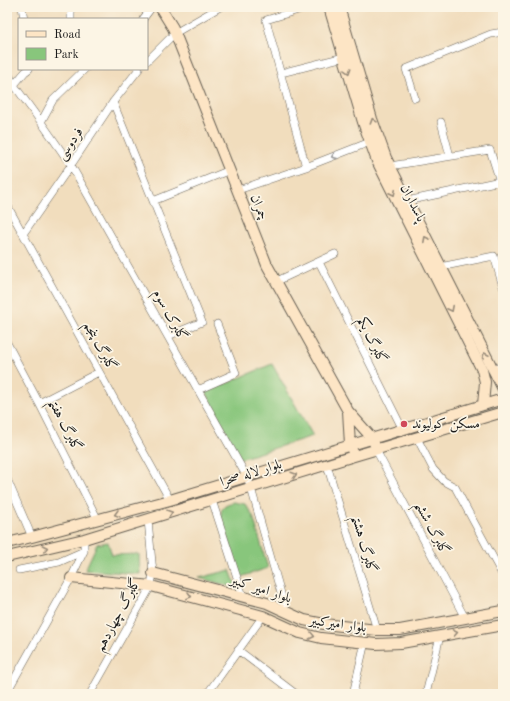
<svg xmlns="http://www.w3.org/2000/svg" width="510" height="701" viewBox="0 0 510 701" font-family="'Old Standard TT',Amiri,serif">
<rect width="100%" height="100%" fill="#fcf5e5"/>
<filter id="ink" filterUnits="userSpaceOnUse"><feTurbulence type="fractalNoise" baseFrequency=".025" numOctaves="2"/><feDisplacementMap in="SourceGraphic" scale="8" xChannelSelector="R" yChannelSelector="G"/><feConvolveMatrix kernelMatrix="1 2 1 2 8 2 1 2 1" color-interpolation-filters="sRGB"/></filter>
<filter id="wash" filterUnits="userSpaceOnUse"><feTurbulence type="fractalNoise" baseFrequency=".012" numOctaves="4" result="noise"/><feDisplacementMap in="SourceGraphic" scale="16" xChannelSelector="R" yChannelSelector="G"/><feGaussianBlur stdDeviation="0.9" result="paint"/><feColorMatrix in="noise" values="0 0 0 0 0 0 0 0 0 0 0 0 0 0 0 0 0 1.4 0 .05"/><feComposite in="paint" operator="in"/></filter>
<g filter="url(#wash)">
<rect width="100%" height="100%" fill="#f1ddbd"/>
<path fill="#88c67c" stroke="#52714c" d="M272,364L313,436L240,459L206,392Z
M234,502L245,504L253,516L268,568L241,577L221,518C221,507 222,505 234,502Z
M108,542L112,555L139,554L140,574L85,570L97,544Z
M230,570L237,588L199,578Z"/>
</g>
<g filter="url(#ink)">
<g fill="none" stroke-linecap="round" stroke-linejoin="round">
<g stroke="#676054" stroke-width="8">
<path id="street" d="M22,7L24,19
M70,7L71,12V19
M143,19L152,7
M147,61L175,33L220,7
M7,71L14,85L41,122L71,165L247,477L251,488L286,611
M281,73L344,57
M14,85L25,72L29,69
M415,98L406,69L491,34L503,32
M113,102L202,322L168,336
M41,122L53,100L85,69
M441,122L450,156
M390,166L490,150L503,191
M306,167L266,20L308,7
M238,190L306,167L370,142
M153,201L230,170
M407,201L500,181
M7,205L170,500
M23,234L71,165L113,102L139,69
M319,262L403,430
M440,267L494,256L503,287
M277,281L335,254
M7,343L39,403L98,520
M492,370L503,366
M198,390L236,373L217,324
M39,403L99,372
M417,438L433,469L444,481L455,487L503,576
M376,450L465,618
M327,465L377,630
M7,479L32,537
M212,500L243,596
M19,570L59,562L84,551
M238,650L296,694
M7,692L71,578L84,551V539
M90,694L151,586L153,573L148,520
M207,694L263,616
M353,694L365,642
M426,694L440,636"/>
</g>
<g stroke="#676054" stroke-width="12">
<path id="secondary" d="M160,7L173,28L267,265L348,411
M329,7L363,122L377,161L482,370L485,382L483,405
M339,7L372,119L386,158L503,389
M352,450L350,445L348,411L372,438L374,443
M7,543L32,537L170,500L503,399
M7,557L84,539L354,456L503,412
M153,573L267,603L304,620L324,624L377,630H400L503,611
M71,578L151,586L263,616L300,633L321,638L376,644L401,643L503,625"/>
</g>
<use href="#street" stroke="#fff" stroke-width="7"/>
<use href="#secondary" stroke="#fde5c5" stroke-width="10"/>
</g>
<defs><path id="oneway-chevron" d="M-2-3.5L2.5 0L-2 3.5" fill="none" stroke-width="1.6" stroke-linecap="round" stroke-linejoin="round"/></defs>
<g stroke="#988b79">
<use href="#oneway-chevron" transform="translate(348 71) rotate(73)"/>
<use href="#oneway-chevron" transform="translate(373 121) rotate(-107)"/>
<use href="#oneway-chevron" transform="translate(393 193) rotate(64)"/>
<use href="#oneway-chevron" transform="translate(426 239) rotate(-117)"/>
<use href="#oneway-chevron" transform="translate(451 309) rotate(63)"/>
<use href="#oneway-chevron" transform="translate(485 355) rotate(-117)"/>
<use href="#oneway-chevron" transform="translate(294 475) rotate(-17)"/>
<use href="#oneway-chevron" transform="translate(170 513) rotate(-18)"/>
<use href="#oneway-chevron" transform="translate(117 514) rotate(165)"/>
<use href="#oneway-chevron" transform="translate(45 548) rotate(-13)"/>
<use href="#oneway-chevron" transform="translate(189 596) rotate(15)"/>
<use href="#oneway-chevron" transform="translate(455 633) rotate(-10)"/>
<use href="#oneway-chevron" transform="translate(312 636) rotate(14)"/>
</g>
<use stroke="#999" href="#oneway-chevron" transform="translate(334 156) rotate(159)"/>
</g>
<circle fill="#d1495b" stroke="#fcf5e5" stroke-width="1.5" cx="404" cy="424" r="4"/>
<g text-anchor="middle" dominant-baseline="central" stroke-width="3.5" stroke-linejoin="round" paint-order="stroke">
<g font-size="14" fill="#1c1c1c" stroke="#fcf5e5">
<text transform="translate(70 144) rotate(-56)">فردوسی</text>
<text transform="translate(413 203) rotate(63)">پاسداران</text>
<text transform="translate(259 207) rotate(68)">چمران</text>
<text transform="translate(170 315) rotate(61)">گلبرک سوم</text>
<text transform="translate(372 340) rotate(64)">گلبرگ یکم</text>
<text transform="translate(100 346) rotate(61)">گلبرگ پنجم</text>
<text transform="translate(65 425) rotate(63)">گلبرگ هفتم</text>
<text transform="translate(251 473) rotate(-17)">بلوار لاله صحرا</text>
<text transform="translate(432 528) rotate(62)">گلبرگ ششم</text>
<text transform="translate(364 544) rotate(74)">گلبرگ هشتم</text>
<text transform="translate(261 589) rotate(18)">بلوار امیر کبیر</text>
<text transform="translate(118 615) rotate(-62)">گلبرگ چهاردهم</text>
<text transform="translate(338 624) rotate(8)">بلوار امیرکبیر</text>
</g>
<g font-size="14" fill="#1c1c1c" stroke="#fcf5e5" text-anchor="start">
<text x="412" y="424">مسکن کولیوند</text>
</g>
</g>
<rect width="510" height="701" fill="none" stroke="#fcf5e5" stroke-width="24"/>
<rect x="18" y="18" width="130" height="52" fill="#fcf5e5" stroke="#a29e95"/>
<rect x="26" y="31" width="20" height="6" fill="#fde5c5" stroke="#a29e95"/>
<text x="54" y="38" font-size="12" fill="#1c1c1c">Road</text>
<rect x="26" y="48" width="20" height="12" fill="#88c67c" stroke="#a29e95"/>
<text x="54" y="58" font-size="12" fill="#1c1c1c">Park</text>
</svg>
